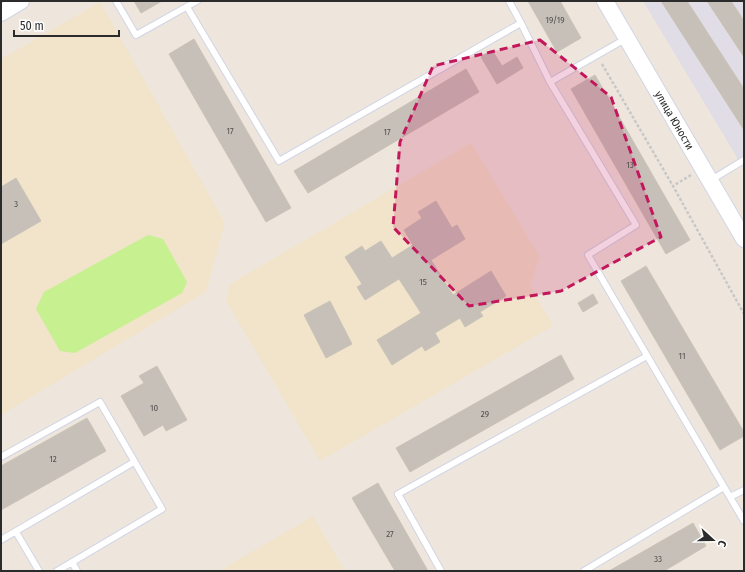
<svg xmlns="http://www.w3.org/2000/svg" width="745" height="572" viewBox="0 0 745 572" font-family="'Fira Sans Condensed',sans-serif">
<rect width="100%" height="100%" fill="#eee6dc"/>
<path fill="#e0dde6" d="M643,1H744V169Z"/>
<path fill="#f1e4cb" d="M100,2L225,223L206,292L1,415V59Z
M471,143L540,257L530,284L553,326L320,461L226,301L230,284Z
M313,516L345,571H219Z"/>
<path fill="#c7f090" d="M148,235L163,239L187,282L182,293L75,353L60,351L36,309L44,292Z"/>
<path fill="#c6c0b9" stroke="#cac3b6" d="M134,1H162L141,13Z
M528,1H560L581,38L557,52Z
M661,1H687L744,89V130Z
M707,1H731L744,21V57Z
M194,39L291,208L266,222L169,54Z
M492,50L502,66L517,57L523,68L497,84L481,57Z
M466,69L479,92L308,193L294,171Z
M595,75L690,240L666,254L571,89Z
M16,178L41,221L1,244V187Z
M436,201L452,228L457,225L465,239L431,260L453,295L491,271L506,296L480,312L483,316L465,327L460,318L435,333L440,342L425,351L422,346L392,365L377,340L421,313L399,279L365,300L357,287L362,284L345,257L362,246L365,251L381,241L392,258L413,245L404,230L422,218L418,212Z
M646,266L744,432V436L720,450L621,281Z
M593,294L598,303L583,312L578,303Z
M330,301L352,344L326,358L304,315Z
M561,355L574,379L410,472L396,448Z
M157,366L187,420L166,431L163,425L144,436L121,396L144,383L139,376Z
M87,418L106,451L1,510V466Z
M378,483L428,571H395L352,498Z
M693,523L706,546L664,571H609Z"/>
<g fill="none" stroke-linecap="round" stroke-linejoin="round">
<g stroke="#d1d5e5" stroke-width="8">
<path id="service" d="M116,1L136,35L197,1
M509,1L521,23L550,82L636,225L588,255L744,521
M187,7L279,161L521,23
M550,82L627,38
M711,180L744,160
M1,457L100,402L162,509L57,571
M730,497L744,490
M16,532L39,571
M1,540L134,462
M72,562L77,571
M441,571L398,494L647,356
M584,571L724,487"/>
</g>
<g stroke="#d1d5e5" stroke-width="18">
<g id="tertiary">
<path id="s1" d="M605,1L744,239"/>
<path d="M1,13L21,1"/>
</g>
</g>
<path stroke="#c8c8c8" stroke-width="2.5" stroke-dasharray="3 2" stroke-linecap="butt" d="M602,64L673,186
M691,175L673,186L744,314"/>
<use href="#service" stroke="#fff" stroke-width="6"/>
<use href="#tertiary" stroke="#fff" stroke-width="16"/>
</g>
<path fill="#c2185b" fill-opacity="0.2" stroke="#c2185b" stroke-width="3" stroke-dasharray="8 5" stroke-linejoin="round" d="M540,40L611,97L661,237L561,291L469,306L393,227L400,142L433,66Z"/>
<g text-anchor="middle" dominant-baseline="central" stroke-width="3" stroke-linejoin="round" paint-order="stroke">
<g font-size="9" fill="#52504e">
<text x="555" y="20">19/19</text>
<text x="230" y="131">17</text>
<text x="387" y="132">17</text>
<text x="630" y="165">13</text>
<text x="16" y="204">3</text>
<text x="423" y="282">15</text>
<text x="682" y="356">11</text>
<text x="154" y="408">10</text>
<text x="485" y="414">29</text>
<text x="53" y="459">12</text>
<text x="390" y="534">27</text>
<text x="658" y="559">33</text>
</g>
<g font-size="11" fill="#2b2b2b" stroke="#fff">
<text stroke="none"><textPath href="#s1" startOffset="138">улица Юности</textPath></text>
</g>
</g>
<rect width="745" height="572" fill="none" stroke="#2b2b2b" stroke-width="4"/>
<g transform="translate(713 540) rotate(111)" stroke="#ffffff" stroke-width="3" paint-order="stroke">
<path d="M0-3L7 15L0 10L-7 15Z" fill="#2b2b2b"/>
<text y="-6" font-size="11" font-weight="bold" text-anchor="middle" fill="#2b2b2b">С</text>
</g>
<path d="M14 30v6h105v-6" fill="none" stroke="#2b2b2b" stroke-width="2"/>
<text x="20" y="30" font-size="12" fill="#2b2b2b" stroke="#ffffff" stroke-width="3" paint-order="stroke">50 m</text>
</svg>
